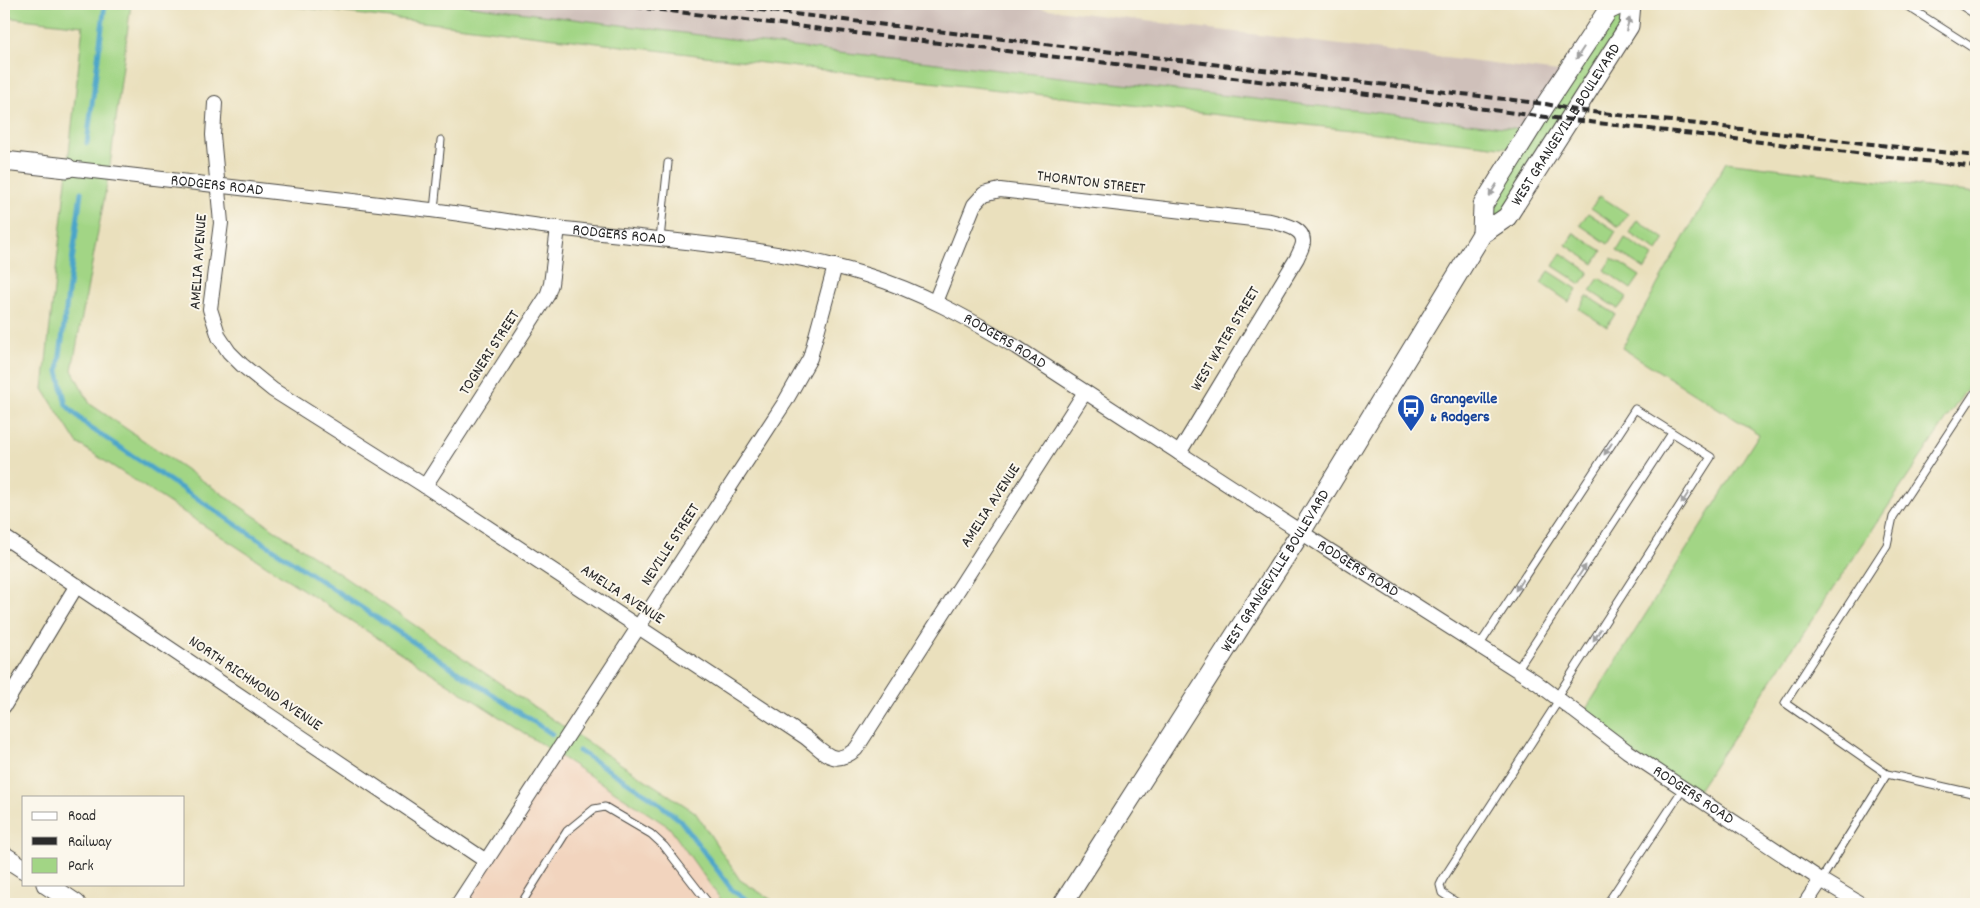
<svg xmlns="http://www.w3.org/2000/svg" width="1980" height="908" viewBox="0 0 1980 908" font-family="Dekko,sans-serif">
<rect width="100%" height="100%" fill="#fbf7ec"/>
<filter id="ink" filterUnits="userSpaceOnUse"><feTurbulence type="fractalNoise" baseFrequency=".02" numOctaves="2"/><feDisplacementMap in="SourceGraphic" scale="10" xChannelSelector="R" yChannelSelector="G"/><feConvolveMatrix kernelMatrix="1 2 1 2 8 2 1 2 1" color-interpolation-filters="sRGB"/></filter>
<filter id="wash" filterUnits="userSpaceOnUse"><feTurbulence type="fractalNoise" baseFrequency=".0096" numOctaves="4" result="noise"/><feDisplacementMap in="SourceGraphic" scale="20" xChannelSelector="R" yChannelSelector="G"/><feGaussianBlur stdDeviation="1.12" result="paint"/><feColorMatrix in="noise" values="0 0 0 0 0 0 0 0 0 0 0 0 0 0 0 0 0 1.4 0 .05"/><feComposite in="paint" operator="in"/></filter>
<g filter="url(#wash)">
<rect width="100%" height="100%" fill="#eae0bd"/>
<path fill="#f2d4be" d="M555,754L669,827L724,904H458Z"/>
<path fill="#cfc0ba" d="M455,4H1008L1567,73L1530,130L786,46Z"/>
<path fill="#a2d585" stroke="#668058" d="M4,4H131L109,173L72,370L90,404L570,731L695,812L740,880L778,904H724L669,827L77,443L43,389L83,26L4,17Z
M273,4H455L786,46L1530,130L1621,4L1629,26L1507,217L1482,234L1483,205L1518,149L780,65Z
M1726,162L1976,193V375L1694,796L1581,717L1759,434L1622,348Z
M1600,196L1628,214L1619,227L1591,208Z
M1588,213L1616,231L1608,244L1580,225Z
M1637,220L1665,239L1657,251L1629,233Z
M1574,233L1602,251L1594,264L1566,245Z
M1625,238L1653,256L1645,269L1617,251Z
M1561,253L1589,272L1581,284L1553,266Z
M1612,258L1640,276L1631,289L1604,270Z
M1549,271L1577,289L1569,302L1541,283Z
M1599,278L1627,297L1618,309L1590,291Z
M1587,296L1615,314L1607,327L1579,309Z"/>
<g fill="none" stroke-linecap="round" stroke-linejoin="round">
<path stroke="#4ba5c9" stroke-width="5" d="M87,143L105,4
M81,192L58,371L66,405L89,427L552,734
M579,751L652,798L680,820L733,891L754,904"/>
</g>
</g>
<g filter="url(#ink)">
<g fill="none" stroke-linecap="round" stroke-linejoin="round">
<g stroke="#484641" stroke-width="9">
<path id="lane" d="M1904,4L1976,50
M1959,4L1976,15
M434,210L441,140
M660,239L668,163
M1976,399L1974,394L1893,517L1887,545L1785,703L1887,774L1976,794
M1479,646L1635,409L1711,457L1556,698
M1517,670L1672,433
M1821,880L1887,774
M521,904L567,831L594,809L605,807L651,834L664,846L709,904
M1459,904L1442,893L1440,885L1443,879L1559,700
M1607,904L1683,789"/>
</g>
<g stroke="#484641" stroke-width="16">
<g id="street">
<path d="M215,103L213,135L221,223L210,309L219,337L229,352L242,365L273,390L425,486L805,737C825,752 833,768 856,749L1085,392"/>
<path id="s1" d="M67,168C188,183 310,195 431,210C473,215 515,223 557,228C660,241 766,244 866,275C919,291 968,318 1016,347L1327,549L1536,682L1627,751L1821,880L1861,904"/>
<path d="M935,302L974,205L984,194L1000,190L1270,221C1281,224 1304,227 1303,242C1303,247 1299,253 1297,258L1179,453"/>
<path d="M425,486L547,296L551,284L558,228"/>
<path d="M4,537L486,861"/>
<path d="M4,706L77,585"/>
<path d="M458,904L785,402L810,358L835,266"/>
<path d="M1805,904L1821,880"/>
</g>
</g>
<g stroke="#484641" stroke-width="21">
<g id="secondary">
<path d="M4,161L67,168"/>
<path d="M1482,234L1483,205L1546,104L1608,10L1621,4"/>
<path d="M4,856L24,869"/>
<path d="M46,884L76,904"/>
<path id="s2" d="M1063,904L1301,532L1482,234L1507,217L1629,26L1631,4"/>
</g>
</g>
<use href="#lane" stroke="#fff" stroke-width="7"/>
<use href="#street" stroke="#fff" stroke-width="14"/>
<use href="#secondary" stroke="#fff" stroke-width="19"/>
<path stroke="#2b2b2b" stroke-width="4" stroke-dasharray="8 4" stroke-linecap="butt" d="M611,4L1393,97L1538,116L1976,167
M711,4L1546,104L1575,110L1976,156"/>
</g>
<defs><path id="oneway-solid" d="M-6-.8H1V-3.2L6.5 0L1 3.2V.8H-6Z" transform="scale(1.25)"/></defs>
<g fill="#a0a0a0">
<use href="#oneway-solid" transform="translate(1628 24) rotate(-74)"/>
<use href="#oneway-solid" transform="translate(1580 53) rotate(123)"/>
<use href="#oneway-solid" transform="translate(1493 190) rotate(122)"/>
<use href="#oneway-solid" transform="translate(1608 449) rotate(123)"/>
<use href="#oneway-solid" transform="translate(1685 498) rotate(123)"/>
<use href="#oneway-solid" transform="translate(1582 571) rotate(-57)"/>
<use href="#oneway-solid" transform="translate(1519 585) rotate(123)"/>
<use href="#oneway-solid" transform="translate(1597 635) rotate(123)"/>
</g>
</g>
<defs>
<g id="bus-pin" transform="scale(1.4375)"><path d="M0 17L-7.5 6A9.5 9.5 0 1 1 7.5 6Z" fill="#1a4fb4" stroke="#fbf7ec"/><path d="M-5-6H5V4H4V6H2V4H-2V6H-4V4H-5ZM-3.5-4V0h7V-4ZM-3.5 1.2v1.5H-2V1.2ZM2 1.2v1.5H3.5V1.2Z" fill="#fff"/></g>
</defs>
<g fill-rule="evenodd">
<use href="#bus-pin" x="1411" y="408"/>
</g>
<g text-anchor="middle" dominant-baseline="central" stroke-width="4" stroke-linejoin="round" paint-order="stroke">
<g font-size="16" fill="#2b2b2b" stroke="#fbf7ec">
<text stroke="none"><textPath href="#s2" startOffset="930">WEST GRANGEVILLE BOULEVARD</textPath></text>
<text transform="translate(1091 183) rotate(7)">THORNTON STREET</text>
<text stroke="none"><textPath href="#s1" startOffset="151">RODGERS ROAD</textPath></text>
<text stroke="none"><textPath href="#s1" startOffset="556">RODGERS ROAD</textPath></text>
<text transform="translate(199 262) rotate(-86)">AMELIA AVENUE</text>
<text transform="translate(1226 339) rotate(-59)">WEST WATER STREET</text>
<text stroke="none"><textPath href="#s1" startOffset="961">RODGERS ROAD</textPath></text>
<text transform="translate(490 353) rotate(-57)">TOGNERI STREET</text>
<text transform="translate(991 506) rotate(-57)">AMELIA AVENUE</text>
<text transform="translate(671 545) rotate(-57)">NEVILLE STREET</text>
<text stroke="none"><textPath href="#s1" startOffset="1381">RODGERS ROAD</textPath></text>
<text stroke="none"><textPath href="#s2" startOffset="395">WEST GRANGEVILLE BOULEVARD</textPath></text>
<text transform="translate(622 595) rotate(33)">AMELIA AVENUE</text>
<text transform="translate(255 684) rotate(34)">NORTH RICHMOND AVENUE</text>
<text stroke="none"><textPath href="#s1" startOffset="1786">RODGERS ROAD</textPath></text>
</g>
<g font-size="16" font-weight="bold" fill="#164399" stroke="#fbf7ec" text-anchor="start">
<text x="1430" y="399">Grangeville<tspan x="1430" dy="18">&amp; Rodgers</tspan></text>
</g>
</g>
<rect width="1980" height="908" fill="none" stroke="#fbf7ec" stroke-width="20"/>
<rect x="22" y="796" width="162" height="90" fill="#fbf7ec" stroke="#a8a59f"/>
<rect x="32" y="812" width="25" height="8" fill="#ffffff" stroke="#a8a59f"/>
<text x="68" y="820" font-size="15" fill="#2b2b2b">Road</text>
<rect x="32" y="837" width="25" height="8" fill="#2b2b2b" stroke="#a8a59f"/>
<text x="68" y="846" font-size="15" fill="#2b2b2b">Railway</text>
<rect x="32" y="858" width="25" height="15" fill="#a2d585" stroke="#a8a59f"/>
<text x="68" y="870" font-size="15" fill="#2b2b2b">Park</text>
</svg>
